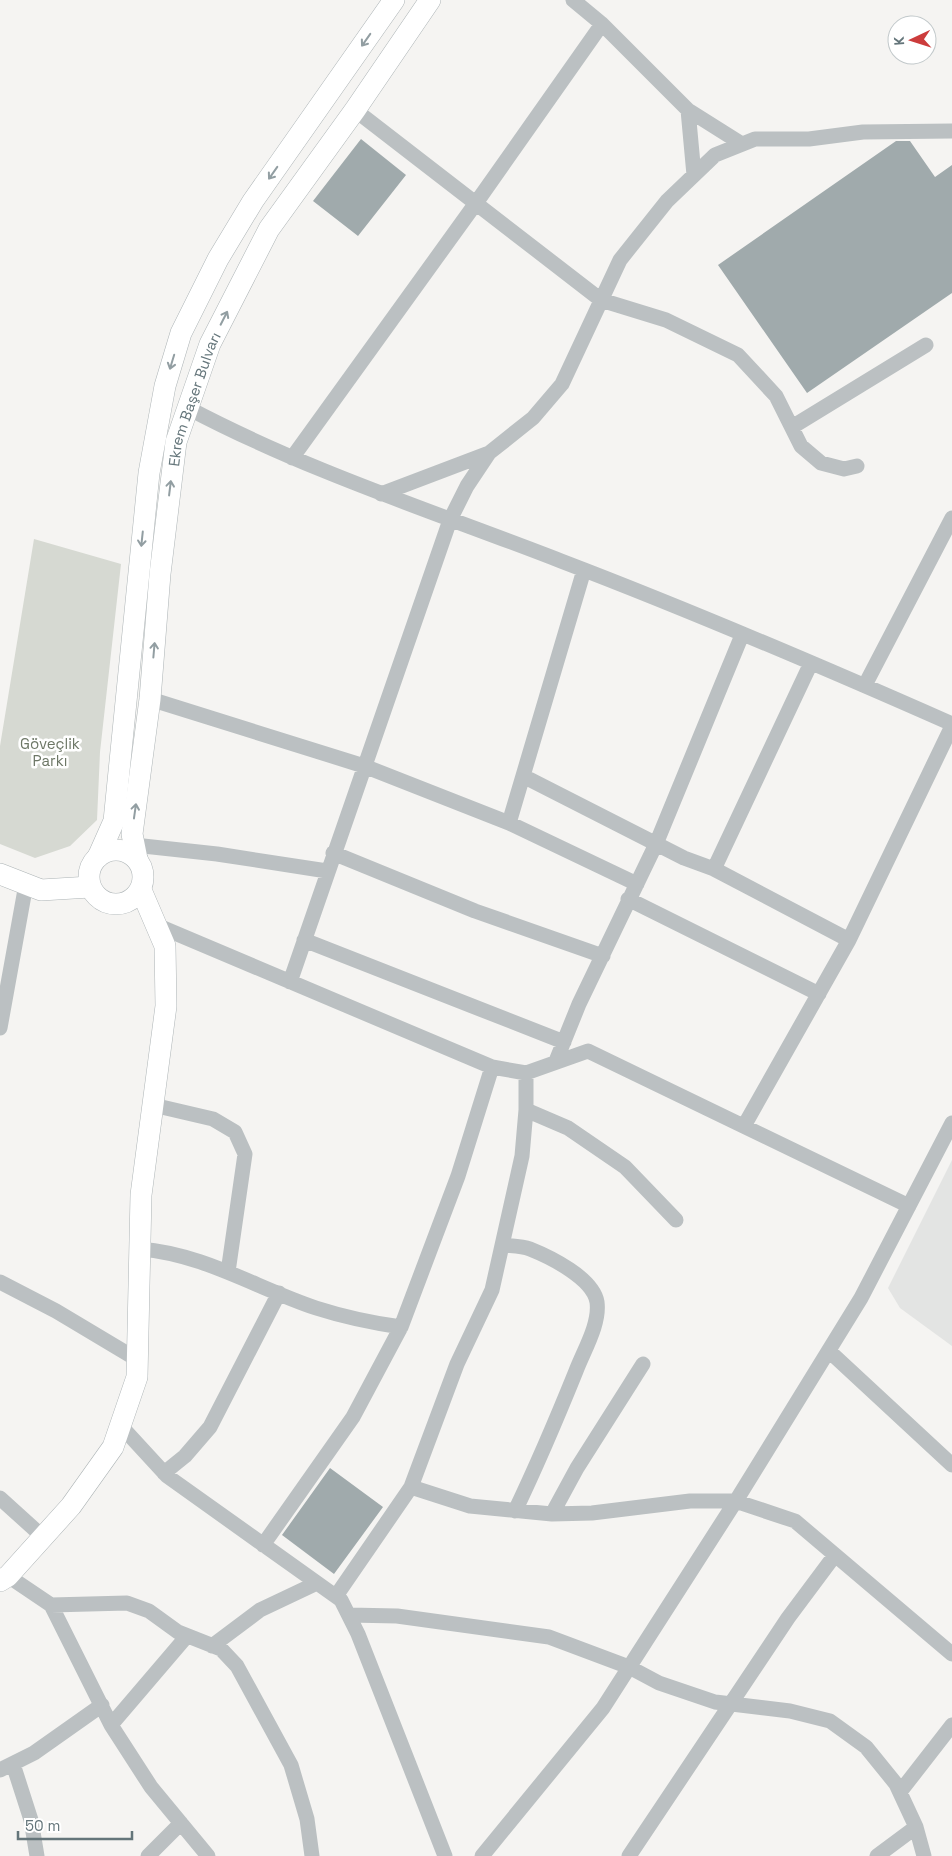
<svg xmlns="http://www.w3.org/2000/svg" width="952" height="1856" viewBox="0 0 952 1856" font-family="'Space Grotesk',sans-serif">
<rect width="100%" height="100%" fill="#f5f4f2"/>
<path fill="#e3e4e3" d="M952,1160V1346L900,1308L888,1288Z"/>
<path fill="#d6d9d2" d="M34,539L121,564L100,752L97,820L70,846L35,858L0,844V746Z"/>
<path fill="#a0aaac" d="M361,139L406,175L358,236L313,201Z
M896,141H910L935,177L952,165V293L807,393L718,265Z
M330,1468L383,1507L334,1574L282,1535Z"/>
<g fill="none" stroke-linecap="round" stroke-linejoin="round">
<g stroke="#adb4b6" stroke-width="22">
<g id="secondary">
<circle cx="116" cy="877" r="27"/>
<path d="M98,857L114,821L149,473L165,386L181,333L218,259L253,201L394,0"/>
<path id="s1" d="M137,859L132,834L150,699L160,574L176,442L210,344L269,229L355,110L430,0"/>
<path d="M0,874L41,890L90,887"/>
<path d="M0,1581L8,1576L71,1506L113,1447L137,1377L141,1195L166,1006L165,946L141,890"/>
</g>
</g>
<path stroke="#bbc0c2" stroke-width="15" d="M573,0L602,24L688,110L694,175
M355,110L601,300L666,320L738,355L776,396L801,446L821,463L844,469L857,466
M688,110L742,144
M188,408C307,471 435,512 561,561C692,611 823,667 952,724
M792,427L926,345
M292,458L476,203L602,24
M381,494L489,453L533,418L562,384L620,260L667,201L715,155L755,139H809L863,132L952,131
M865,685L952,518
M150,699L364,766L509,823L637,884
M523,776L684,858L714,869L849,940
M509,823L584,570
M134,845L217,854L327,871
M333,853L475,911L603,956
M714,869L811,663
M628,899L819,994
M156,925L492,1067L526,1073L588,1051L909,1206
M304,940L564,1042
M290,982L450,520L467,486L489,453
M0,1028L26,884
M556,1061L579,1004L656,844L742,635
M526,1073V1110L568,1128L625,1167L676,1220
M153,1105L213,1119L235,1132L245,1154L228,1272
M744,1126L849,940L952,726
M503,1245C512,1246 522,1246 530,1249C550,1257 593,1278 597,1302C600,1324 584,1350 576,1371C557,1418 537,1465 515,1511
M140,1249C204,1254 256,1288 316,1308C344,1317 373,1323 401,1327
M0,1282L56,1311L138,1360
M829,1351L952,1465
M121,1426L167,1476L341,1600L358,1634L445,1856
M164,1473L185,1456L210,1427L279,1293
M411,1487L470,1506L552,1514L592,1513L690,1501H735L795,1521L952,1654
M0,1498L43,1537
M552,1514L577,1468L643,1364
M263,1545L353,1417L401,1327L458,1176L492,1067
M8,1576L51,1605L111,1725L151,1787L208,1856
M336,1596L411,1487L457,1364L492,1290L522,1156L526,1110
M51,1605L127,1603L149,1611L178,1632L221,1649L237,1666L291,1765L307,1819L312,1856
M349,1615L397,1616L549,1637L629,1667L659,1683L715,1702L790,1711L830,1721L866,1747L896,1784L916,1827L924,1856
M212,1646L260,1610L317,1583
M111,1725L187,1636
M13,1764L31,1820L37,1856
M0,1770L34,1753L102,1705
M900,1792L952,1725
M148,1856L181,1823
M482,1856L603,1708L739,1496L861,1298L952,1123
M629,1856L788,1618L835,1555
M877,1856L916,1827"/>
<use href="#secondary" stroke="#fff" stroke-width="21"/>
</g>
<defs><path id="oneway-shaft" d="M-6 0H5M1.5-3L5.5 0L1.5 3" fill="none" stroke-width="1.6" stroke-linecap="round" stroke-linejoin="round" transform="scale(1.25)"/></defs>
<g stroke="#929ea2">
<use href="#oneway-shaft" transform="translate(366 40) rotate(125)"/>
<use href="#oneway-shaft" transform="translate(273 173) rotate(125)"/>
<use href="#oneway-shaft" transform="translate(224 318) rotate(-63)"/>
<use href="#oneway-shaft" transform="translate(172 362) rotate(107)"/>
<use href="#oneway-shaft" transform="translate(170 488) rotate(-83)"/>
<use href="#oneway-shaft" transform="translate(142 539) rotate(96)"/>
<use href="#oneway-shaft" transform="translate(154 650) rotate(-85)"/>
<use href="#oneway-shaft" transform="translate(135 811) rotate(-82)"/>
</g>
<g text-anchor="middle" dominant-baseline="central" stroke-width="5" stroke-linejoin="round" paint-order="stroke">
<g font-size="15" fill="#64757a" stroke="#fff">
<text stroke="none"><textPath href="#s1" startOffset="466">Ekrem Başer Bulvarı</textPath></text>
</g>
<g font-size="15" fill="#6d7766" stroke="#fff">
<text x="50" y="743">Göveçlik<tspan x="50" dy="17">Parkı</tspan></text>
</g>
</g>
<g transform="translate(912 40) rotate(266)"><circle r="24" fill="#ffffff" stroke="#c1c8ca"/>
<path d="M0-4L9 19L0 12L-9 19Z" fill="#cc3c3c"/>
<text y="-8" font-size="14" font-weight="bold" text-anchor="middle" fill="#64757a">K</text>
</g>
<path d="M18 1831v8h114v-8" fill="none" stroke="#64757a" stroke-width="2.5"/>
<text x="25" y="1831" font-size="15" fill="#64757a" stroke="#ffffff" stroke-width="4" paint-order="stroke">50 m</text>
</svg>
